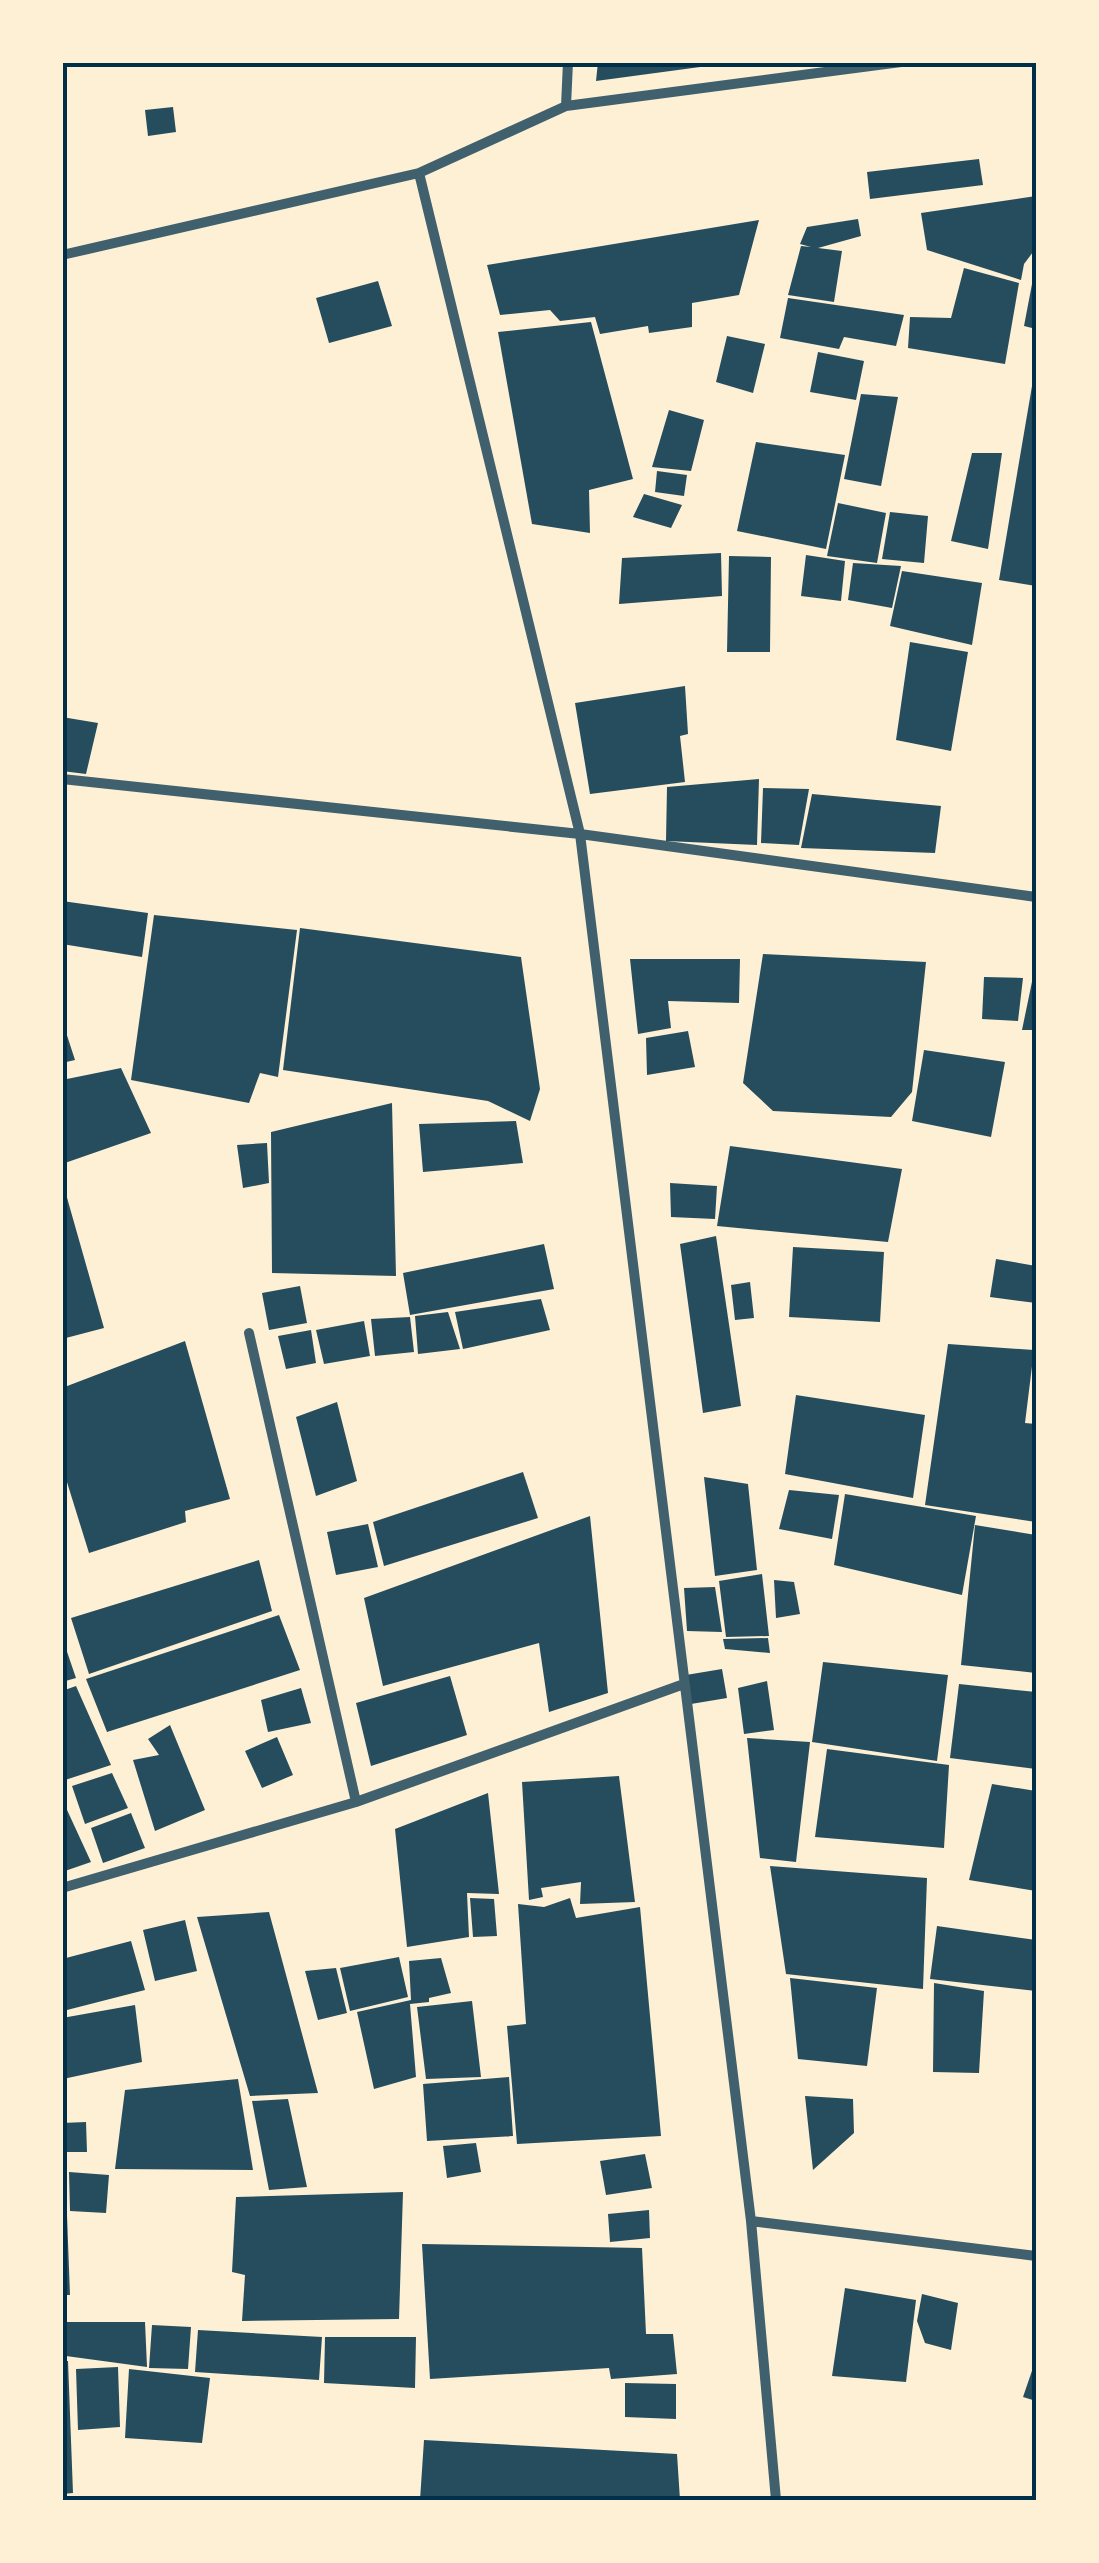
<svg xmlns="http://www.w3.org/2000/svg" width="1099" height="2563" viewBox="0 0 1099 2563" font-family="'Crimson Pro',serif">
<rect width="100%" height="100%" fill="#fdf0d5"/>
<path fill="#264d5e" d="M598,62H715V65L596,81Z
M173,107L176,132L148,136L145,110Z
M979,159L983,185L870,199L867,172Z
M1036,196V248L1024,264L1021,280L927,250L921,213Z
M858,219L861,236L818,248L842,251L834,302L788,295L801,246L811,247L800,244L807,227Z
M759,220L739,295L692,303V327L649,333L648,326L600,334L595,317L560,321L550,310L500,315L487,265Z
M964,268L1019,283L1005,364L908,348L910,317L951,318Z
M378,281L392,326L329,343L316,298Z
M1032,284H1036V329L1024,326Z
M788,298L904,315L896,346L844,337L839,349L780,338Z
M591,322L633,479L589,490L590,533L532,524L498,332Z
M727,336L765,344L753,393L716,382Z
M818,352L864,361L856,400L810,392Z
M1032,386H1036V586L999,580Z
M861,394L898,397L881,486L844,479Z
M669,410L704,420L691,471L652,467Z
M756,442L845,455L826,549L737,531Z
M972,453H1002L988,549L951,541Z
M657,471L687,475L684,496L655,492Z
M644,494L682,505L671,528L633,517Z
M838,503L886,513L877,563L827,556Z
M890,512L928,516L924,563L882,559Z
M721,553L722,596L619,604L622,558Z
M806,555L845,561L841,601L801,596Z
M729,556L771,557L770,652H727Z
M853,563L901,566L892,608L848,600Z
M902,571L982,583L972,645L890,626Z
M910,642L968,652L951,751L896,740Z
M685,686L688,734L680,736L685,782L590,794L575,703Z
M62,717L98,723L86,774L62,771Z
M759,779L757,845L666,841L667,787Z
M763,788L809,789L799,845L761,843Z
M812,794L941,806L935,853L801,848Z
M62,901L148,913L142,957L62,944Z
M154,915L297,930L278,1077L260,1073L249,1103L131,1080Z
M300,928L521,957L540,1089L530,1121L488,1101L283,1070Z
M763,954L926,962L912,1092L891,1117L773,1111L743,1083Z
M630,959H740L739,1003L668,1001L671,1028L638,1034Z
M984,977L1023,978L1018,1021L982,1019Z
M1033,977L1036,1030H1022Z
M62,1020L75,1060L62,1063Z
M688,1031L695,1067L647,1075L646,1038Z
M924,1050L1005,1062L991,1137L912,1121Z
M121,1068L151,1133L62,1164V1080Z
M392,1103L396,1276L272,1273L271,1132Z
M516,1121L523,1163L423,1172L419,1124Z
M267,1143L269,1183L243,1188L237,1145Z
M730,1146L902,1169L888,1242L717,1226Z
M62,1180L104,1328L62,1339Z
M670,1183L717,1186L715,1219L671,1217Z
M716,1236L741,1406L703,1413L680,1244Z
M544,1244L554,1289L410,1315L403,1273Z
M793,1247L884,1252L880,1322L789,1317Z
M996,1259L1036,1266V1303L990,1297Z
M750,1282L754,1318L735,1320L731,1285Z
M300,1286L307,1323L269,1330L262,1293Z
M541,1299L550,1330L463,1349L455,1312Z
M448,1312L460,1349L418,1354L415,1316Z
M410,1317L414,1352L375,1356L371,1319Z
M364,1321L370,1356L324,1364L316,1330Z
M311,1330L316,1363L286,1369L278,1336Z
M185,1341L230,1499L185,1511L186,1522L89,1553L62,1466V1388Z
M948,1344L1034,1350L1025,1423L1036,1424V1522L925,1505Z
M796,1395L925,1415L913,1498L785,1474Z
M337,1402L357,1481L316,1496L296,1417Z
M523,1472L538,1518L384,1566L373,1522Z
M704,1477L748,1484L757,1570L715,1576Z
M789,1490L839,1495L832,1539L779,1529Z
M845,1494L976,1516L962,1595L834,1565Z
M590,1516L608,1693L549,1712L539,1643L383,1686L364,1598Z
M368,1524L378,1567L336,1575L327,1532Z
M975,1525L1036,1535V1673L961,1665Z
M259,1560L272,1611L89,1674L71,1618Z
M762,1574L769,1636L726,1637L719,1581Z
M774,1580L794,1582L800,1614L776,1618Z
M715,1587L722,1632L687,1631L684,1588Z
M279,1615L300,1670L107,1732L86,1679Z
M768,1638L770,1653L725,1649L723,1639Z
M63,1640L76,1678L62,1682V1641Z
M823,1662L948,1675L937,1761L812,1742Z
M722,1669L727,1698L691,1704L686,1675Z
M450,1676L467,1735L371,1766L356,1703Z
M767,1681L774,1730L744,1734L738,1688Z
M959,1684L1036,1692V1769L950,1758Z
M76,1686L111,1765L62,1781V1691Z
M301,1688L311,1723L268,1732L261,1700Z
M170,1725L205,1810L155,1831L133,1760L159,1755L148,1739Z
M277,1737L293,1775L262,1788L245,1751Z
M747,1738L810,1742L796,1862L760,1858Z
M827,1749L949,1765L944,1848L815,1837Z
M112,1773L128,1808L85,1824L72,1786Z
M619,1776L635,1902L580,1904L581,1882L541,1888L543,1897L529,1900L522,1782Z
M992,1784L1036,1791V1891L969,1880Z
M488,1793L499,1894L467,1893L469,1937L407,1947L395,1829Z
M62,1799L91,1862L62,1872Z
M131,1813L145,1848L103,1863L91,1828Z
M770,1866L927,1878L923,1989L786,1974Z
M470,1898L494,1899L497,1936L473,1937Z
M570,1898L576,1918L640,1907L661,2136L517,2144L507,2026L526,2024L518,1904L544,1907Z
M269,1912L318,2093L250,2096L197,1917Z
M185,1920L197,1971L155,1981L143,1930Z
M937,1926L1036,1940V1991L930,1979Z
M131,1941L145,1990L67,2010L62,1959Z
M399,1957L408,1997L350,2011L340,1968Z
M441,1958L451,1993L429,1998V2002L410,2004L416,2077L374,2089L357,2012L411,2000L409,1961Z
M336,1968L347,2013L318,2020L305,1971Z
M790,1978L877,1988L867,2066L798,2059Z
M934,1983L984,1991L979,2073L933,2072Z
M472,2001L481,2077L426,2079L417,2007Z
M135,2005L142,2062L63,2079L62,2018Z
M509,2077L513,2136L427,2141L423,2084Z
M238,2079L253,2170L115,2169L125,2090Z
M805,2096L853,2099L854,2133L813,2170Z
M288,2099L307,2187L269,2190L252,2101Z
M86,2122L87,2152H62V2123Z
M476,2143L481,2172L447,2178L443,2146Z
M645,2154L652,2188L606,2195L600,2161Z
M69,2172L109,2175L106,2213L70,2211Z
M62,2189H66L70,2295H62Z
M403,2192L399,2319L242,2321L245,2275L232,2272L236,2197Z
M649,2210L650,2238L610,2242L608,2214Z
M422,2244L642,2248L646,2334H673L677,2374L611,2379L609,2368L430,2379Z
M845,2288L916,2300L906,2382L832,2376Z
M922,2294L958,2303L951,2350L925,2343L917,2321Z
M64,2322H145L147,2367L66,2356Z
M152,2325L191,2327L188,2369L149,2368Z
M198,2330L322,2337L319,2380L195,2372Z
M325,2337H416L415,2388L324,2383Z
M1036,2359V2401L1023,2397Z
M62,2361H68L73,2493L62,2494Z
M118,2367L120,2427L78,2430L76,2369Z
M129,2369L210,2378L202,2443L125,2438Z
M625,2383L676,2384V2419L625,2417Z
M424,2440L677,2454L680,2500H420Z"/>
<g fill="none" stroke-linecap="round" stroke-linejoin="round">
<path stroke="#3f606c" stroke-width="10" d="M566,106L568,62
M419,173L580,834L751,2221L776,2500
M62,255L419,173L566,106L901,62
M62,779L580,834L1036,897
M249,1333L356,1802
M62,1888L356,1802L684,1684
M751,2221L1036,2256"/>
</g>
<rect width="1099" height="2563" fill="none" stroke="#fdf0d5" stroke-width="130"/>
<rect x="65" y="65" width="969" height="2433" fill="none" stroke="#003049" stroke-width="4"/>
</svg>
